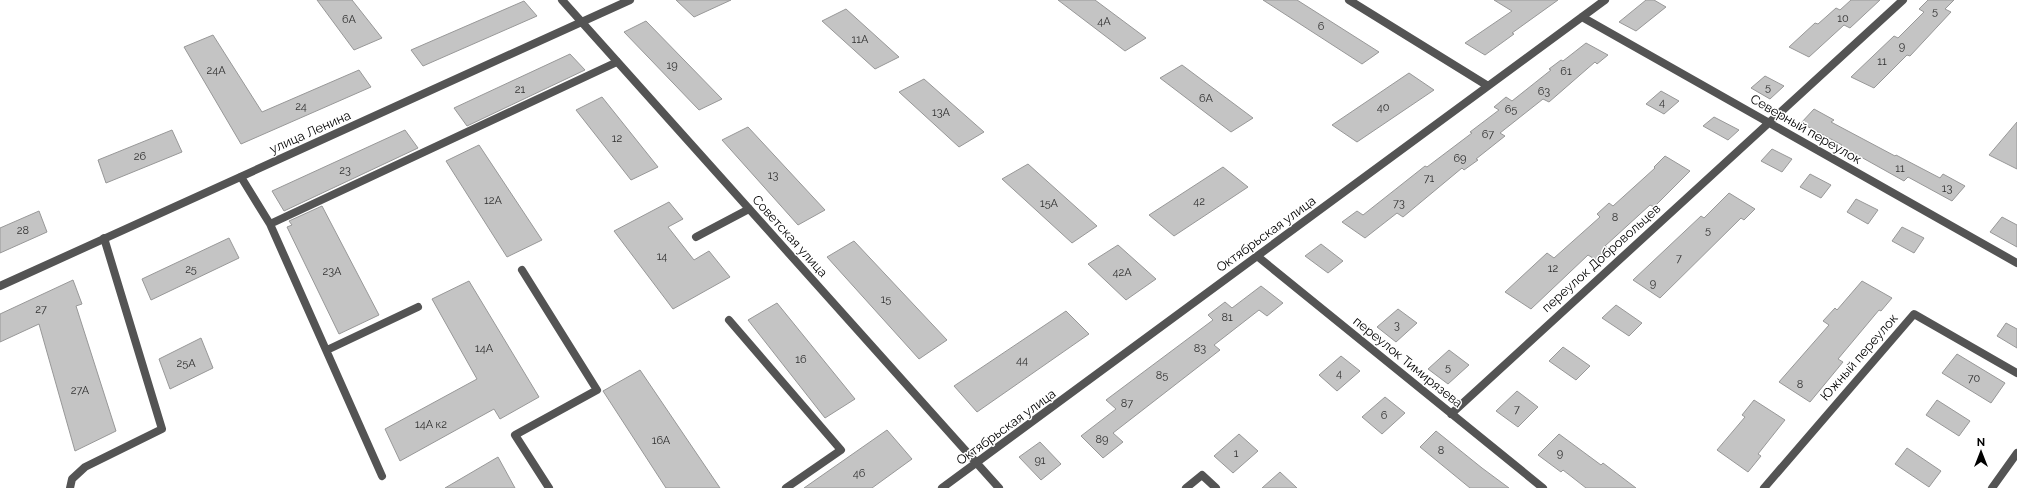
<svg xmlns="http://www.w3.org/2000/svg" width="2017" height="488" viewBox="0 0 2017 488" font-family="Raleway,sans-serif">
<rect width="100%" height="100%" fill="#fff"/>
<path fill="#c4c4c4" stroke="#989898" d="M317,0H352L382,38L354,50Z
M676,0H731L694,17Z
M1058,0H1095L1146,38L1125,51Z
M1263,0H1297L1379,52L1362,64Z
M1494,0H1558L1512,33L1514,34L1485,55L1465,43L1512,11Z
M1646,0H1654L1666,7L1636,31L1619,22Z
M1851,0H1880L1850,28L1844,25L1809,57L1789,47L1815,23L1818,24L1836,8L1840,10Z
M1928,0H1954L1945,9L1951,12L1910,56L1907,55L1874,88L1851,77L1894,36L1898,38L1924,12L1919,9Z
M524,1L537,16L423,66L411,50Z
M846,9L899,57L875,69L822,21Z
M646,21L722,99L699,110L624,32Z
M213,35L262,112L359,70L371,87L241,144L184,47Z
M1586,43L1608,55L1597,64L1595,62L1549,102L1543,99L1500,133L1505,136L1476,159L1478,160L1464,170L1462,168L1403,217L1397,213L1365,238L1342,222L1357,211L1363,215L1425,166L1427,167L1472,133L1470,132L1499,110L1494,107L1506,97L1512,101L1551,70L1549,69L1561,60L1563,61Z
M570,54L585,70L467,126L454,108Z
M1182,65L1253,118L1231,132L1160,78Z
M1409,73L1434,90L1357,142L1332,125Z
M1765,76L1784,86L1770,99L1751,88Z
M924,79L984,132L959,147L899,92Z
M1661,91L1679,101L1664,114L1646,104Z
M602,97L658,167L631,180L576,110Z
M1814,109L1834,120L1831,122L1895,156L1896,155L1940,178L1943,174L1965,186L1952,201L1908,177L1904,181L1861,157L1860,159L1839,148L1842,145L1801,123Z
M1714,117L1739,130L1728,140L1703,126Z
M2017,122V169L1989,155Z
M748,127L825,210L798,225L722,140Z
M172,130L182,152L106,183L98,160Z
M405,130L418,148L284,211L272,191Z
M479,145L542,240L507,257L446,161Z
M1772,149L1792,159L1782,172L1761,161Z
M1665,156L1690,171L1654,207L1650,205L1605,246L1608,248L1596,260L1588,255L1531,309L1505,292L1547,253L1554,258L1600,217L1597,214L1609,203L1613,206L1655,168L1654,167Z
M1028,164L1097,226L1072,243L1002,179Z
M1223,167L1248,187L1174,236L1149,215Z
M1810,174L1831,185L1821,198L1800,187Z
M1729,193L1755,209L1744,220L1741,218L1660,298L1633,280L1701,216L1704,218Z
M1856,199L1878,210L1868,224L1847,212Z
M669,202L683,219L668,227L694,260L709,251L730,277L673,309L614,231Z
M322,206L379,315L339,334L287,227L292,225L289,221Z
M39,211L47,232L0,253V228Z
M2002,217L2017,225V247L1990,232Z
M1902,227L1924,238L1914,253L1892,241Z
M229,238L239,258L151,300L142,279Z
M854,241L947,340L919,359L827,257Z
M1321,244L1343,261L1328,273L1305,256Z
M1118,245L1156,279L1126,300L1088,264Z
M73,280L82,304L76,306L116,431L75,451L39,324L0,342V314Z
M469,281L539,397L500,419L494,409L400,461L385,429L477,379L432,299Z
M1862,281L1892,298L1881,311L1879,310L1838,359L1843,362L1810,402L1779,382L1829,325L1823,321L1835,308L1837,310Z
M1261,286L1283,303L1267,316L1259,310L1214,345L1220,350L1113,433L1123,442L1103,458L1081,436L1116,409L1106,400L1213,320L1208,315L1225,302L1232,308Z
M777,303L855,399L825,418L748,320Z
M1616,305L1642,323L1629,336L1602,318Z
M1398,309L1417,323L1396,342L1377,327Z
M1066,311L1089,334L977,412L954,386Z
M2006,323L2017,329V348L1997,336Z
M201,338L213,368L170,389L159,359Z
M1563,347L1590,366L1576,380L1549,361Z
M1449,350L1469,365L1448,384L1428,369Z
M1957,354L2005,383L1991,403L1942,373Z
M1341,356L1360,371L1337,391L1319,375Z
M640,370L720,488H666L603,391Z
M1517,391L1538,407L1518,427L1496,411Z
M1385,397L1405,413L1382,434L1362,417Z
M1754,400L1785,420L1758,454L1761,456L1748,472L1717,450L1745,417L1742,415Z
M1937,400L1970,421L1959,436L1926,415Z
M887,430L912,459L872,488H804Z
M1436,431L1482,468L1509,488H1470L1420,447Z
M1239,434L1258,451L1233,473L1214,456Z
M1559,434L1601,465L1603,463L1636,488H1586L1563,470L1561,472L1538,455Z
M1040,442L1061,464L1041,480L1019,457Z
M1907,448L1941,471L1929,487L1895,464Z
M498,457L515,488H445Z
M1280,472L1297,488H1262Z"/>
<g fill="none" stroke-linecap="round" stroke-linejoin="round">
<path stroke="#545454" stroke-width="8" d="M241,177L270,224L617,62
M270,224L382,476
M696,237L749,209
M522,270L597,390L515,435L549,488
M729,320L841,450L786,488
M327,350L418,307
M70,488L72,479L85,467L162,429L104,238
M1186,488L1202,475L1216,488
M1764,488L1914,314L2017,373"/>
<path stroke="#545454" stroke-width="8" d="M562,0L999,488
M1349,0L1488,86
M1582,17L2017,263
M1257,256L1543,488
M0,286L630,0
M1451,414L1903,0
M942,488L1605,0
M1992,488L2017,453"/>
</g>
<g text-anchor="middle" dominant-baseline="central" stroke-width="3" stroke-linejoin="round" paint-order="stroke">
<g font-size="11" fill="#313131">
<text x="1935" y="11">5</text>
<text x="1843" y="18">10</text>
<text x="349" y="19">6А</text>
<text x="1104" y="21">4А</text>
<text x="1321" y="26">6</text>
<text x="860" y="39">11А</text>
<text x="1902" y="46">9</text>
<text x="1882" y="61">11</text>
<text x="672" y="65">19</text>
<text x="216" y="70">24А</text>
<text x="1566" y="71">61</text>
<text x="1768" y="87">5</text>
<text x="520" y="89">21</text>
<text x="1544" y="91">63</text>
<text x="1206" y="98">6А</text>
<text x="1662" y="102">4</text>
<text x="301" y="106">24</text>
<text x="1383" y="107">40</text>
<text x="1511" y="109">65</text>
<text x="941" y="112">13А</text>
<text x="1488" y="134">67</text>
<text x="617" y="138">12</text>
<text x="140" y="156">26</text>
<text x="1460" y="158">69</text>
<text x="1900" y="168">11</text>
<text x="345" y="170">23</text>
<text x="773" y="175">13</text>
<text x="1429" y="178">71</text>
<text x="1947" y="188">13</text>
<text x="493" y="200">12А</text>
<text x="1199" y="201">42</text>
<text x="1049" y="203">15А</text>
<text x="1399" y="203">73</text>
<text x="1615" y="217">8</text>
<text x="23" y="230">28</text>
<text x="1708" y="230">5</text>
<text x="662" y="256">14</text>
<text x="1679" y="258">7</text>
<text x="1553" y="268">12</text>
<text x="191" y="269">25</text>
<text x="332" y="271">23А</text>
<text x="1122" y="272">42А</text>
<text x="1653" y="283">9</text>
<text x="886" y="299">15</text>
<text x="41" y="309">27</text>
<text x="1227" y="317">81</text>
<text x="1397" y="325">3</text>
<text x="484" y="348">14А</text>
<text x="1200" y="348">83</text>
<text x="801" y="359">16</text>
<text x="1022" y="360">44</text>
<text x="186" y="363">25А</text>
<text x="1448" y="367">5</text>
<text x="1339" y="373">4</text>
<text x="1162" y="375">85</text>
<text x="1974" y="378">70</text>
<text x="1800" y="384">8</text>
<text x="80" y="390">27А</text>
<text x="1127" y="403">87</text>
<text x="1517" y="409">7</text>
<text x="1384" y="415">6</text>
<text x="431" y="424">14А к2</text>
<text x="1102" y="439">89</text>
<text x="661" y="440">16А</text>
<text x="1441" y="450">8</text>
<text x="1236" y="453">1</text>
<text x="1560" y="453">9</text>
<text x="1040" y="460">91</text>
<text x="859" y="473">46</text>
</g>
<g font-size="13" fill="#000" stroke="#fff">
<text transform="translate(1806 129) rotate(30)">Северный переулок</text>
<text transform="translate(310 132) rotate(-24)">улица Ленина</text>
<text transform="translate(1266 234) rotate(-36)">Октябрьская улица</text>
<text transform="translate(790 236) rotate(48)">Советская улица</text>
<text transform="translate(1601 258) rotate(-42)">переулок Добровольцев</text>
<text transform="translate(1859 357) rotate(-49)">Южный переулок</text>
<text transform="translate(1408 362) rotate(39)">переулок Тимирязева</text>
<text transform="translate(1006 427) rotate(-36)">Октябрьская улица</text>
</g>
</g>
<g transform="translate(1981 452)" stroke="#ffffff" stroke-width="3" paint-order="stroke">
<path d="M0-3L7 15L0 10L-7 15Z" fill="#000000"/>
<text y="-6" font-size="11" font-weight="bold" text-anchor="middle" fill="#000000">N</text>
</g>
</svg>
